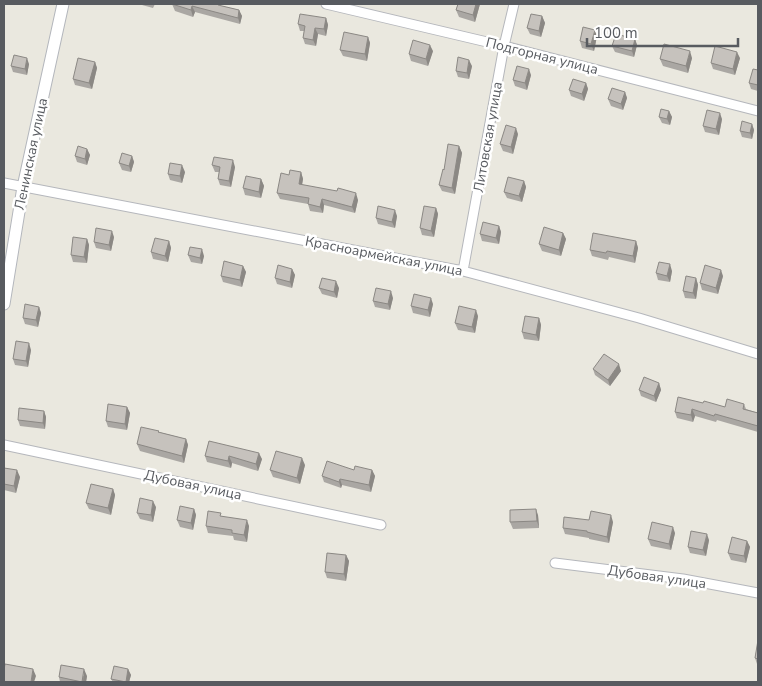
<svg xmlns="http://www.w3.org/2000/svg" width="762" height="686" viewBox="0 0 762 686" font-family="'Nunito Sans',sans-serif">
<rect width="100%" height="100%" fill="#eae8df"/>
<g fill="none" stroke-linecap="round" stroke-linejoin="round">
<g stroke="#b5b7bc" stroke-width="11">
<path id="minor" d="M326,4L504,46L758,111
M4,183L463,271L639,318L758,354
M463,271L504,46L514,4
M4,445L381,525
M555,563L683,579L758,593"/>
</g>
<g stroke="#b3b6bc" stroke-width="13">
<path id="secondary" d="M4,304L23,187L63,4"/>
</g>
<use href="#minor" stroke="#fff" stroke-width="9"/>
<use href="#secondary" stroke="#fff" stroke-width="11"/>
</g>
<path fill="#aaa7a3" d="M141,4H155L153,8L142,5Z
M172,4L222,6L239,10L242,16L240,24L195,12L193,17L175,11Z
M458,4H480L475,22L459,17L456,10Z
M542,16L545,23L541,37L530,34L527,28Z
M326,18L328,25L326,36L318,34L316,46L305,44L303,38L304,31H300L298,24Z
M597,36L594,51L582,48L580,41Z
M368,37L370,43L367,61L343,56L340,50Z
M635,39L637,45L634,57L615,52L612,46Z
M433,51L428,66L411,61L409,54Z
M692,58L688,73L663,66L660,59Z
M740,58L735,75L713,69L711,63Z
M95,62L97,68L92,89L75,85L73,79Z
M29,64L27,75L13,72L11,66Z
M472,66L469,79L458,77L456,71Z
M758,70V91L751,89L749,83Z
M531,75L527,90L515,86L513,80Z
M586,83L588,89L584,101L571,96L569,90Z
M625,92L627,98L623,110L611,106L608,99Z
M669,111L672,117L670,125L662,123L659,117Z
M722,119L719,135L705,132L703,126Z
M752,124L754,130L752,139L742,137L740,131Z
M518,134L513,154L503,151L500,144Z
M459,146L462,153L455,194L442,191L439,185L444,170Z
M87,149L90,155L87,165L77,162L75,156Z
M132,156L134,162L131,172L122,170L119,163Z
M212,165L235,167L231,187L220,185L218,179L219,172H215Z
M185,172L182,183L170,180L168,174Z
M301,172L303,179L302,185L358,200L355,213L324,205L323,213L310,211L308,204L280,199L277,193L289,175Z
M261,179L264,186L261,198L245,195L243,188Z
M524,181L526,187L522,202L507,198L504,192Z
M436,208L438,214L434,237L422,235L420,228Z
M397,216L395,228L378,224L376,218Z
M499,226L501,232L499,244L482,241L480,234Z
M563,233L566,239L561,256L542,251L539,244Z
M114,237L111,251L96,248L94,242Z
M87,239L89,245L87,263L73,262L71,255Z
M169,241L171,248L168,262L153,259L151,252Z
M636,241L638,248L635,263L609,257L608,260L592,256L590,250Z
M188,255L204,256L202,264L191,262Z
M243,266L246,272L242,287L223,282L221,276Z
M292,269L295,275L292,288L277,284L275,278Z
M672,271L670,282L658,280L656,273Z
M723,276L718,294L702,290L700,283Z
M696,278L698,285L696,299L685,298L683,291Z
M319,288H339L337,298L322,294Z
M393,298L390,310L375,307L373,301Z
M433,304L430,317L413,313L411,306Z
M39,307L41,313L38,327L25,324L23,318Z
M478,316L475,333L458,330L455,323Z
M539,318L541,325L539,341L524,339L522,332Z
M31,350L28,367L15,365L13,359Z
M593,369L621,371L610,386L595,375Z
M659,383L661,390L656,402L641,396L639,390Z
M703,403L725,407L744,404L746,409L758,413V432L717,420L716,422L695,416L693,422L677,418L675,412Z
M127,407L130,413L127,430L108,427L106,421Z
M44,411L46,417L45,429L20,426L18,420Z
M159,431V432L186,439L188,445L184,463L140,451L137,444Z
M209,441L262,459L258,471L232,463L231,468L207,462L205,456Z
M305,465L300,484L273,477L270,470Z
M4,468L20,477L16,493L4,490Z
M354,470H372L375,476L371,492L342,485L341,488L324,482L322,476Z
M113,489L115,495L111,515L89,509L86,503Z
M156,507L153,522L140,519L137,513Z
M194,509L196,515L193,530L180,527L177,520Z
M538,515L539,528L513,529L510,522Z
M222,516L249,526L247,542L234,540L233,536L208,533L206,526Z
M589,520L613,522L609,543L589,539V538L565,534L563,528Z
M675,533L671,550L651,546L648,539Z
M709,540L706,556L690,553L688,547Z
M747,541L750,547L746,563L731,560L728,553Z
M346,555L349,561L346,581L327,578L325,572Z
M758,640V664H757L755,658Z
M128,669L131,675L129,682H113L111,679Z
M87,676L86,682H60L59,677Z"/>
<path fill="#8b8884" d="M476,4H480L475,22L473,15Z
M192,6L195,12L193,17L191,10Z
M239,10L242,16L240,24L238,18Z
M542,16L545,23L541,37L539,31Z
M326,18L328,25L326,36L324,29Z
M315,28L318,34L316,46L313,40Z
M595,30L597,36L594,51L591,44Z
M368,37L370,43L367,61L365,54Z
M635,39L637,45L634,57L632,51Z
M430,45L433,51L428,66L426,59Z
M690,51L692,58L688,73L686,66Z
M737,52L740,58L735,75L733,69Z
M27,58L29,64L27,75L25,69Z
M469,60L472,66L469,79L467,73Z
M95,62L97,68L92,89L89,83Z
M529,69L531,75L527,90L525,83Z
M586,83L588,89L584,101L582,94Z
M625,92L627,98L623,110L621,104Z
M669,111L672,117L670,125L667,119Z
M720,113L722,119L719,135L716,129Z
M752,124L754,130L752,139L750,133Z
M516,128L518,134L513,154L511,147Z
M459,146L462,153L455,194L452,188Z
M87,149L90,155L87,165L85,159Z
M132,156L134,162L131,172L129,166Z
M233,160L235,167L231,187L229,181Z
M182,165L185,172L182,183L180,176Z
M301,172L303,179L301,190L299,184Z
M261,179L264,186L261,198L259,192Z
M524,181L526,187L522,202L519,196Z
M356,193L358,200L355,213L352,207Z
M322,199L324,205L323,213L320,207Z
M436,208L438,214L434,237L431,231Z
M395,210L397,216L395,228L392,222Z
M499,226L501,232L499,244L496,238Z
M112,231L114,237L111,251L109,245Z
M563,233L566,239L561,256L559,250Z
M87,239L89,245L87,263L84,257Z
M169,241L171,248L168,262L165,256Z
M636,241L638,248L635,263L633,256Z
M202,249L204,256L202,264L200,258Z
M670,264L672,271L670,282L667,276Z
M243,266L246,272L242,287L240,280Z
M292,269L295,275L292,288L290,282Z
M721,270L723,276L718,294L716,288Z
M696,278L698,285L696,299L693,293Z
M336,281L339,288L337,298L334,292Z
M391,291L393,298L390,310L388,304Z
M431,298L433,304L430,317L428,310Z
M39,307L41,313L38,327L36,320Z
M476,310L478,316L475,333L472,327Z
M539,318L541,325L539,341L536,335Z
M29,343L31,350L28,367L26,361Z
M619,364L621,371L610,386L608,380Z
M659,383L661,390L656,402L654,396Z
M127,407L130,413L127,430L125,424Z
M692,409L695,416L693,422L691,415Z
M44,411L46,417L45,429L43,423Z
M186,439L188,445L184,463L182,456Z
M259,453L262,459L258,471L256,464Z
M229,456L232,463L231,468L228,461Z
M302,458L305,465L300,484L297,478Z
M17,470L20,477L16,493L14,486Z
M372,470L375,476L371,492L369,485Z
M340,479L342,485L341,488L339,482Z
M113,489L115,495L111,515L108,508Z
M153,501L156,507L153,522L151,515Z
M194,509L196,515L193,530L191,523Z
M536,509L538,515L539,528L537,521Z
M611,515L613,522L609,543L607,537Z
M247,520L249,526L247,542L244,535Z
M673,527L675,533L671,550L669,544Z
M707,534L709,540L706,556L703,550Z
M747,541L750,547L746,563L744,556Z
M346,555L349,561L346,581L344,574Z
M33,669L36,676L34,682H31Z
M84,669L87,676L86,682H83Z
M128,669L131,675L129,682H126Z"/>
<path fill="#c6c2bd" stroke="#8b8884" d="M172,4H218V5L239,10L238,18L192,6L191,10Z
M458,4H476L473,15L456,10Z
M300,14L326,18L324,29L315,28L313,40L303,38L305,26L298,24Z
M531,14L542,16L539,31L527,28Z
M583,27L595,30L591,44L580,41Z
M344,32L368,37L365,54L340,50Z
M616,34L635,39L632,51L612,46Z
M413,40L430,45L426,59L409,54Z
M664,44L690,51L686,66L660,59Z
M715,46L737,52L733,69L711,63Z
M14,55L27,58L25,69L11,66Z
M458,57L469,60L467,73L456,71Z
M78,58L95,62L89,83L73,79Z
M517,66L529,69L525,83L513,80Z
M753,69L758,70V85L749,83Z
M573,79L586,83L582,94L569,90Z
M612,88L625,92L621,104L608,99Z
M661,109L669,111L667,119L659,117Z
M707,110L720,113L716,129L703,126Z
M742,121L752,124L750,133L740,131Z
M506,125L516,128L511,147L500,144Z
M448,144L459,146L452,188L439,185L443,169L444,170Z
M78,146L87,149L85,159L75,156Z
M122,153L132,156L129,166L119,163Z
M214,157L233,160L229,181L218,179L220,167L212,165Z
M170,163L182,165L180,176L168,174Z
M290,170L301,172L299,184L337,191L338,188L356,193L352,207L322,199L320,207L308,204L309,198L277,193L281,173L289,175Z
M246,176L261,179L259,192L243,188Z
M508,177L524,181L519,196L504,192Z
M378,206L395,210L392,222L376,218Z
M424,206L436,208L431,231L420,228Z
M483,222L499,226L496,238L480,234Z
M544,227L563,233L559,250L539,244Z
M96,228L112,231L109,245L94,242Z
M593,233L636,241L633,256L607,251L606,253L590,250Z
M73,237L87,239L84,257L71,255Z
M155,238L169,241L165,256L151,252Z
M190,247L202,249L200,258L188,255Z
M224,261L243,266L240,280L221,276Z
M659,262L670,264L667,276L656,273Z
M278,265L292,269L290,282L275,278Z
M705,265L721,270L716,288L700,283Z
M686,276L696,278L693,293L683,291Z
M322,278L336,281L334,292L319,288Z
M376,288L391,291L388,304L373,301Z
M414,294L431,298L428,310L411,306Z
M25,304L39,307L36,320L23,318Z
M459,306L476,310L472,327L455,323Z
M525,316L539,318L536,335L522,332Z
M16,341L29,343L26,361L13,359Z
M604,354L619,364L608,380L593,369Z
M644,377L659,383L654,396L639,390Z
M678,397L703,403L704,401L725,407L727,399L744,404L743,409L758,413V426L715,414L714,416L692,409L691,415L675,412Z
M108,404L127,407L125,424L106,421Z
M19,408L44,411L43,423L18,420Z
M141,427L159,431L158,432L186,439L182,456L137,444Z
M209,441L259,453L256,464L229,456L228,461L205,456Z
M276,451L302,458L297,478L270,470Z
M327,461L354,470L355,466L372,470L369,485L340,479L339,482L322,476Z
M4,468L17,470L14,486L4,484Z
M91,484L113,489L108,508L86,503Z
M140,498L153,501L151,515L137,513Z
M180,506L194,509L191,523L177,520Z
M536,509L537,521L510,522V510Z
M208,511L221,513L220,516L247,520L244,535L232,533V530L206,526Z
M591,511L611,515L607,537L587,532V531L563,528L564,517L589,520Z
M652,522L673,527L669,544L648,539Z
M691,531L707,534L703,550L688,547Z
M732,537L747,541L744,556L728,553Z
M327,553L346,555L344,574L325,572Z
M758,640V659L755,658Z
M5,664L33,669L31,682H4V670Z
M61,665L84,669L82,682L59,677Z
M114,666L128,669L126,682L111,679Z"/>
<g text-anchor="middle" dominant-baseline="central" stroke-width="5" stroke-linejoin="round" paint-order="stroke">
<g font-size="14" fill="#585b60" stroke="#fff">
<text transform="translate(542 56) rotate(14)">Подгорная улица</text>
<text transform="translate(488 137) rotate(-80)">Литовская улица</text>
<text transform="translate(31 154) rotate(-78)">Ленинская улица</text>
<text transform="translate(384 256) rotate(11)">Красноармейская улица</text>
<text transform="translate(193 485) rotate(12)">Дубовая улица</text>
<text transform="translate(657 577) rotate(8)">Дубовая улица</text>
</g>
</g>
<rect width="762" height="686" fill="none" stroke="#585b60" stroke-width="10"/>
<path d="M587 38v8h151v-8" fill="none" stroke="#585b60" stroke-width="2.5"/>
<text x="594" y="38" font-size="15" fill="#585b60" stroke="#ffffff" stroke-width="4" paint-order="stroke">100 m</text>
</svg>
